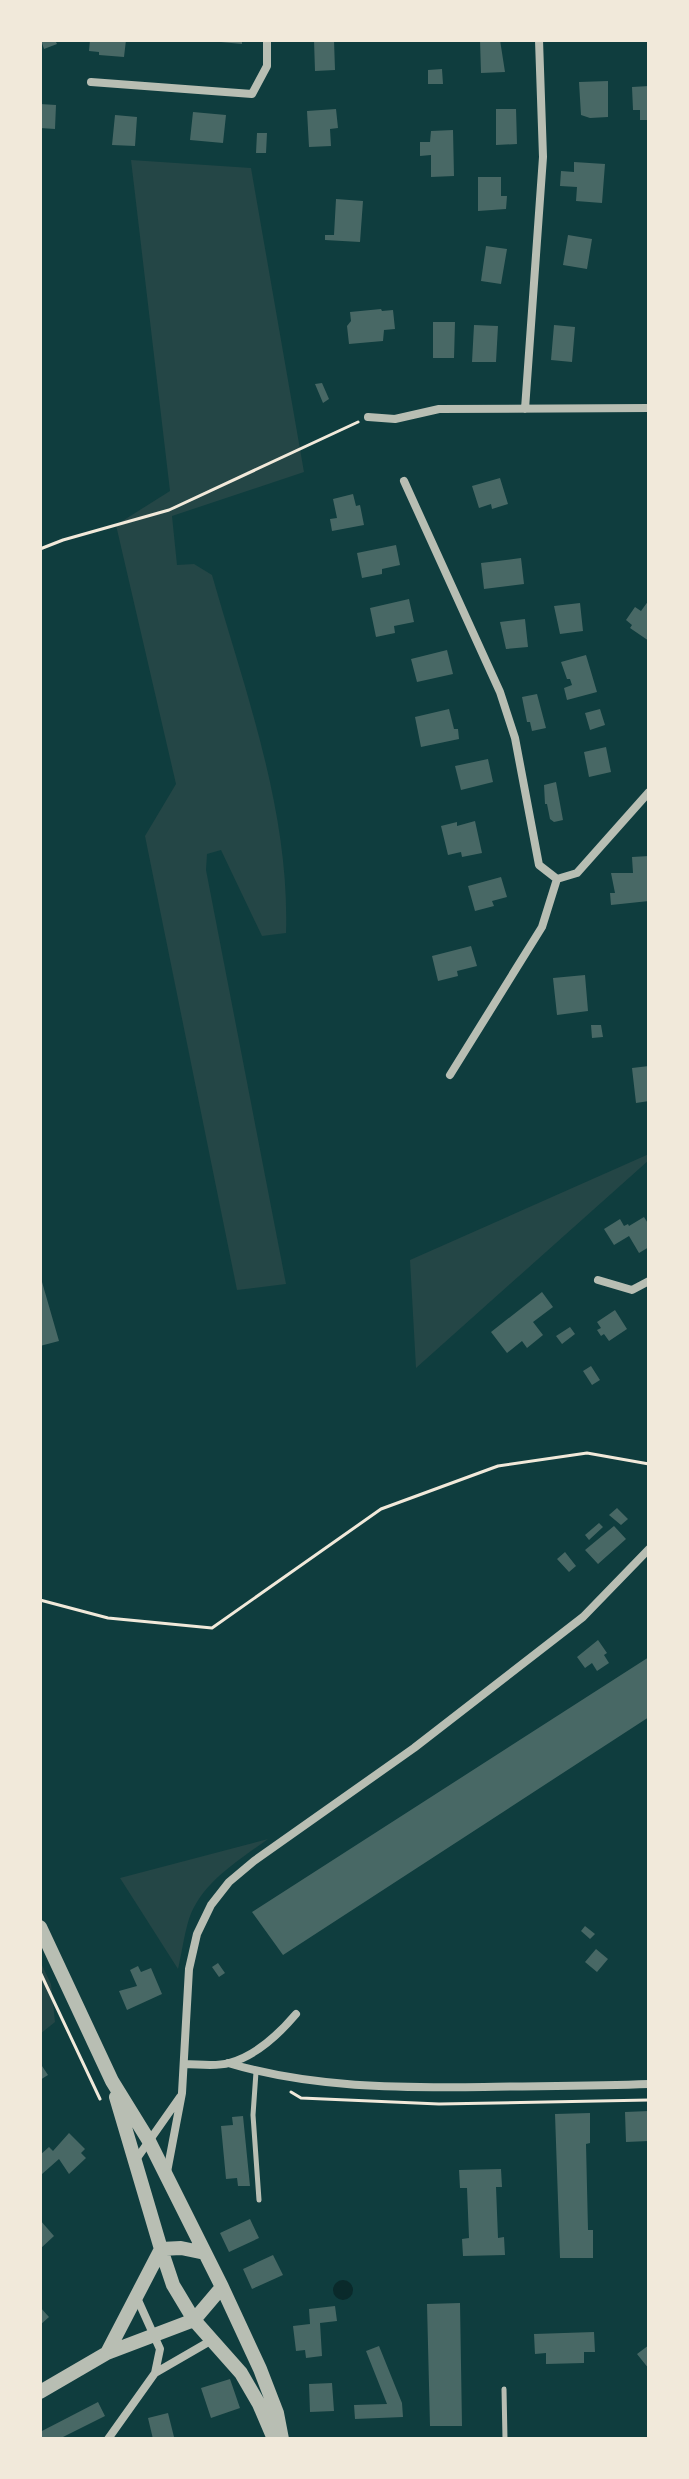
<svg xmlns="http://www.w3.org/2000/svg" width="689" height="2479" viewBox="0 0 689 2479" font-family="Rubik,sans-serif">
<rect width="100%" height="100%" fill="#0f3d3e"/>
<path fill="#244646" d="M131,160L251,168L304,472L172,516L177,565L194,564L212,575C245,691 290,811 286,933L262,936L221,850L207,854L206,870L286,1284L237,1290L145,836L176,784L116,525L170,491Z
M649,1154V1160L416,1368L410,1260Z
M268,1839C239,1860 201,1883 189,1919C184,1935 182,1952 178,1969L120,1878Z
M40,1961L51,1984L55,2022L40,2034Z"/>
<path fill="#0a2a2b" d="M333 2290a10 10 0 1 1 20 0a10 10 0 1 1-20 0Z"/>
<path fill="#486865" d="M41,40H55L57,44L44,49Z
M90,40H126L124,57L99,55V52L89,51Z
M221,40H242V44L221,42Z
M314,40H334L335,70L315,71Z
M480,40H500L505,72L481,73Z
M442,69L443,84H428V70Z
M608,81V117L590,118L581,115L579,82Z
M649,86V120H640V110H633L632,87Z
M40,104L56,105L55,129L40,128Z
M336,109L338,128L330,129L331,146L309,147L307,111Z
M496,109H516L517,144L496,145Z
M193,112L226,115L223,143L190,140Z
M115,115L137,117L135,146L112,145Z
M453,130L454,176L431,177V155L420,156V142H430L431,131Z
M257,133H267L266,153H256Z
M574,162L605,164L602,203L576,201L577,187L560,186L561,171L574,172Z
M478,177H501V196H507L506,209L478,211Z
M336,199L363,201L360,242L325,240V235H334Z
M568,235L592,239L587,269L563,265Z
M486,246L507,249L501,284L481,281Z
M381,309L382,311L393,310L395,329L384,330L383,341L349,344L347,326L351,321L350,312Z
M433,322H455L454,358H433Z
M474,325L498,326L496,362H472Z
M554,325L575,327L572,362L551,360Z
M322,383L329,399L323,403L315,384Z
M500,478L508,504L492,509L491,504L479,508L472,486Z
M353,494L356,506L360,505L364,525L332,531L330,519L337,518L333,499Z
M396,545L400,565L382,569V574L362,578L357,553Z
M521,558L524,584L484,589L481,563Z
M409,599L414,622L394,626L395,633L376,637L370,608Z
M649,600V641L630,628L632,625L626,620L635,607L641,611Z
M580,603L583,631L560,634L554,606Z
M525,619L528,647L506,649L500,622Z
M447,650L453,674L417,682L411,659Z
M586,655L597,692L567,700L564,688L572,685L570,679H567L561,662Z
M537,694L546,728L532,731L530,722H527L522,697Z
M449,709L454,729H458L459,739L421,747L415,717Z
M600,709L605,725L590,730L585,713Z
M606,747L611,772L589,777L584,752Z
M488,759L493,782L461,790L455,766Z
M556,782L563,820L554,822L550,819L547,804H545L544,785Z
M475,821L482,853L462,857L461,852L448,855L441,826L457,822V826Z
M649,856V901L611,905L610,893H615L611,873H633L632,857Z
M501,877L507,897L492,901L494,906L475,911L468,886Z
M471,946L477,966L457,971L458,976L438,981L432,956Z
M585,975L588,1011L557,1015L553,978Z
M591,1025H601L603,1037L592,1038Z
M649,1066V1101L636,1103L632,1068Z
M644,1217L649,1225V1247L639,1253L629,1236L614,1245L604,1229L620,1219L624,1226L628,1224L629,1226Z
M40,1275L59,1341L40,1346Z
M542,1292L553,1307L533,1322L543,1335L527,1348L522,1341L507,1353L491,1332Z
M615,1310L627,1329L609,1341L604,1334L601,1336L597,1330L601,1328L597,1322Z
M570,1327L575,1334L562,1344L556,1336Z
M591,1366L600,1380L592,1385L583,1371Z
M617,1508L628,1519L621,1525L609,1515Z
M599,1523L603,1527L589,1540L585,1535Z
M614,1526L626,1539L598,1564L585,1550Z
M565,1552L576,1566L569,1572L557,1559Z
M598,1640L607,1653L604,1655L609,1663L597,1671L592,1663L585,1668L577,1657Z
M649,1657V1717L283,1955L252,1912Z
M585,1926L595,1934L590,1939L581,1931Z
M596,1949L608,1959L597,1972L585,1962Z
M218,1963L225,1973L219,1977L212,1967Z
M138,1966L141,1972L151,1968L162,1994L127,2010L119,1991L137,1986L130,1970Z
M40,2063L48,2075L40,2080Z
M649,2111V2141L626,2142L625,2112Z
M590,2113V2143L586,2144L588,2230H593V2258H560L555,2114Z
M243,2116L250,2186H238L237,2178L226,2179L221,2126L233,2125L232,2117Z
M69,2133L85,2149L81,2153L86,2158L69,2174L59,2159L42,2174L40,2155L49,2147L53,2151Z
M501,2169L502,2187H496L498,2238L504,2237L505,2255L463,2256L462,2239L469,2238L467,2188H460L459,2170Z
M250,2219L259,2238L229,2252L220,2233Z
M40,2220L54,2236L40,2249Z
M273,2255L283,2275L252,2289L243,2269Z
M460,2303L462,2426H430L427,2304Z
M335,2306L337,2321L320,2323L322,2356L306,2358L305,2350L296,2351L293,2326L310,2324L309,2309Z
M40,2307L49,2317L40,2325Z
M594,2332L595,2352H584V2363L546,2364V2353L535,2354L534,2334Z
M649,2345V2369L637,2354Z
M379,2346L402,2403L403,2417L355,2419L354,2405L387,2404L366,2351Z
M230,2379L240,2408L211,2418L201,2388Z
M332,2383L334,2411L310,2412L309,2384Z
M98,2402L105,2416L59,2439H40V2432Z
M168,2413L174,2437L153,2439L148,2418Z"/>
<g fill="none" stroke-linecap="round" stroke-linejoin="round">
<path stroke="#f1e9da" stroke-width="3" d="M40,549L63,540L169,510L358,422
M40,1600L108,1618L212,1628L381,1509L498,1466L587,1453L649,1464
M40,1972L100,2099
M291,2092L301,2098L439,2104L649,2100"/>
<path stroke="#b8beb3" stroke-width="5" d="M256,2072L253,2115L259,2200
M504,2389L505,2439"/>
<path stroke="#b8beb3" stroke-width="8" d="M91,82L252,94L267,66V40
M525,409L543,157L539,40
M368,417L395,419L439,409L649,408
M404,481L500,692L515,738L539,865L557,879
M450,1075L542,927L557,879L577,873L649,792
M598,1280L632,1290L649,1281
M228,2063C311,2088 398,2088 484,2087C539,2086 594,2086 649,2084
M184,2064C198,2064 216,2067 229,2063C256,2056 279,2034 296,2014
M135,2161L180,2097
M167,2172L182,2093L189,1969L197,1934L211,1905L229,1882L254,1861L414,1748L583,1617L649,1549
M155,2373L212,2340
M108,2439L155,2373L160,2349L137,2298"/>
<path stroke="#b8beb3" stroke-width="14" d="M40,1927L112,2081L149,2141L222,2287L260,2369L277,2413L282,2439
M116,2097L161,2249L173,2285L194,2320L241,2373L259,2404L274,2439
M161,2249L181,2248L205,2253
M107,2353L161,2249
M40,2392L107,2353L194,2320L222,2287"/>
</g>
<rect width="689" height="2479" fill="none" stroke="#f1e9da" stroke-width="84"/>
</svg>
